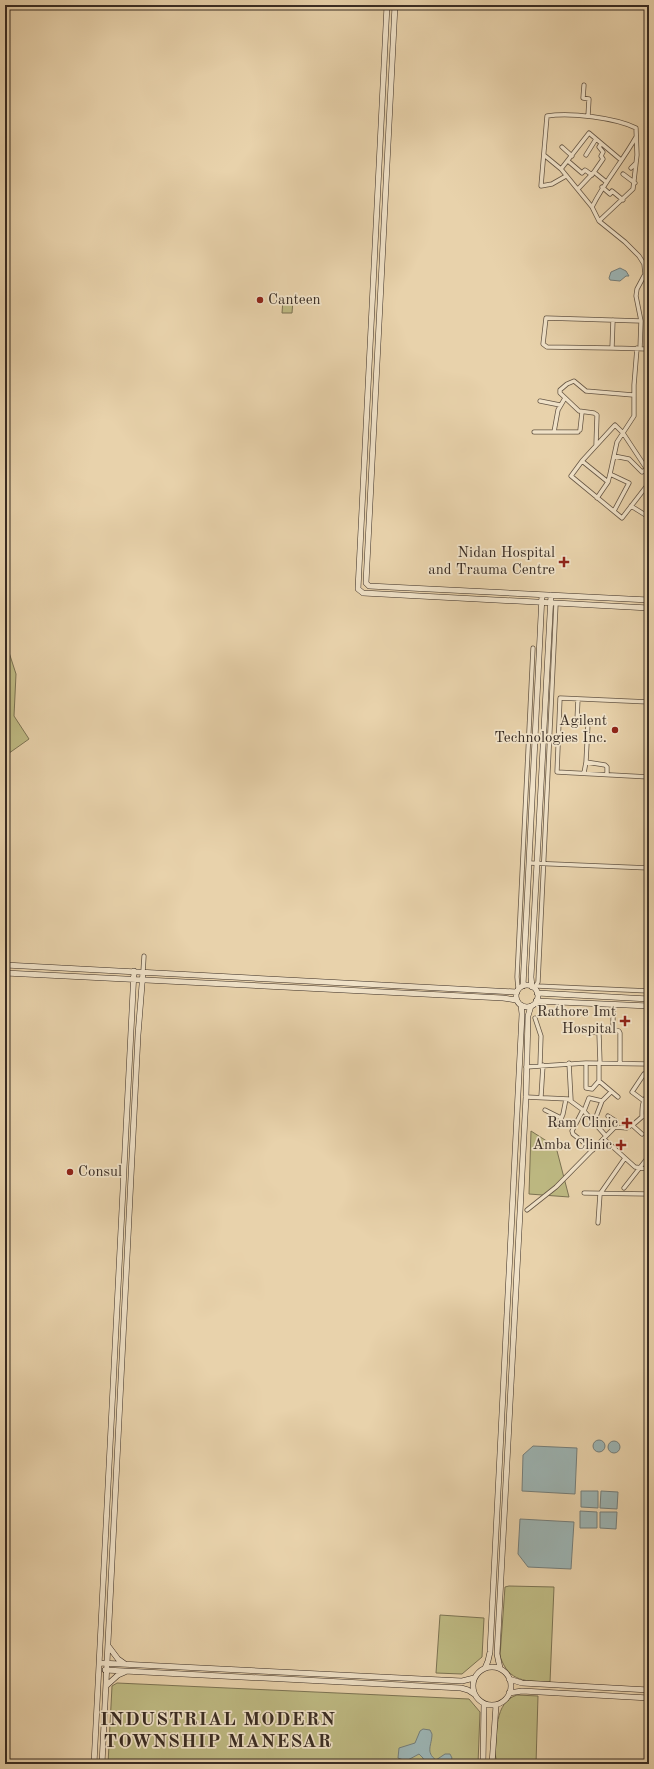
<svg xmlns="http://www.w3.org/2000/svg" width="654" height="1769" viewBox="0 0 654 1769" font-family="'Old Standard TT',serif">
<rect width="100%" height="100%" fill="#e8d2ab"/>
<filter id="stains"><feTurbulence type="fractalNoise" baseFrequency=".005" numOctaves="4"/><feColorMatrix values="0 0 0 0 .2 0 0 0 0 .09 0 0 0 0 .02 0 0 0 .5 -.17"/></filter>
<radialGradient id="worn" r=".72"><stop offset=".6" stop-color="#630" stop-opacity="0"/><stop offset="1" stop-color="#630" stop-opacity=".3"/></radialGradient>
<path fill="#beba83" stroke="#7c7353" d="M283,300H293L292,313H282Z
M5,640L16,674L14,716L29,739L5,756Z
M531,1131L556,1147L569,1197L529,1194Z
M509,1586L554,1587L550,1682C526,1681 509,1683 500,1656L505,1587Z
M440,1615L484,1618L482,1657L462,1674L436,1673Z
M117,1683L469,1699L480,1712L478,1764H108L112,1686Z
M517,1695L538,1696L536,1764L499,1763L496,1759L495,1753C497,1734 494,1702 517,1695Z"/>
<path fill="#9cb5b5" stroke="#747e7b" d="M620,268L626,271L629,276H626L620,281L610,280L609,278L611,272Z
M593 1446a6 6 0 1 1 12 0a6 6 0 1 1-12 0Z
M608 1447a6 6 0 1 1 12 0a6 6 0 1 1-12 0Z
M533,1446L577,1448L575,1494L522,1491L523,1455Z
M581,1491H598V1508L581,1507Z
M601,1491L618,1492L617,1509L600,1508Z
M580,1511L597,1512V1528H580Z
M600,1512H617L616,1529L600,1528Z
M520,1519L574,1522L571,1569L528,1567L518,1554Z
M423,1729L430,1730L432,1734C432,1745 425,1752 436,1760L445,1754H450L452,1758L450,1763L425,1764L423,1758L419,1754L406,1761L398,1758L399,1748L415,1743L420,1731Z"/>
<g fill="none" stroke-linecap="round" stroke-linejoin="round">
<g stroke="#655645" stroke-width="5">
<path id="street" d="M584,85L583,98L589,99L588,116
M562,147L572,156
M544,155L561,169
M586,155L596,139
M621,160L589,133L561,169L592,207L599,221L625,242L639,256L644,264L645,274L637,289L636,296L641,321L640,349
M568,161L582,173L585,170L592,175
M631,168L636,163
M594,172L605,181
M623,174L635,183
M566,176L552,184L541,186L547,116C570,112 616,118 636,128L637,155L633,189L599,221
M602,187L610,194L612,191L623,200
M578,189L594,172L603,159L601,156L603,152L599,147L601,144
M592,207C605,181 622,162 636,137
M613,320L612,348L547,347L543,344L546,318L641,321
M612,348L649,349
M540,401L560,405
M580,430L582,412
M534,432H578
M554,432L558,410L565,398
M596,445L597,415L594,413L579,411L560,393V390L567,384L574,381L586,391L633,395
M614,456L629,459L642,472L647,469
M582,461L608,482L610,474
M648,471L623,433L615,425L582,461L571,476L622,518L649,483
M597,498L608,482
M631,506L647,516
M614,511L629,483L610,474L617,442L634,416V385L637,348
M578,699L577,720L586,722L588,724L586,762
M649,702L560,698L557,772L649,777
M584,773L586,762L605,765L607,767V774
M529,863L649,868
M143,972L144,956
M537,986L649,991
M518,988L517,977L533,648
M534,988L538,982L556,604
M613,1009V1029L619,1031L620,1033V1063
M535,1018L541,1036L540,1065
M581,1031L599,1033L600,1063
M569,1063L571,1100
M586,1063V1088L592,1089L599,1081V1063
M526,1067L586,1063L649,1064
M599,1081L618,1097
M526,1097L568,1099L583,1110L606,1136
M541,1097L543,1065
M644,1101L632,1092L644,1074
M545,1110L561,1118
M583,1110L572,1131L573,1134L593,1150
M584,1111L589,1098L602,1101
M608,1116L616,1121L617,1127
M642,1116C642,1108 642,1099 649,1095
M594,1122L602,1101L611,1092
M632,1125L642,1134
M558,1126L563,1114L566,1099
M604,1139L635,1167L649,1169
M624,1188L649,1156
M584,1193L649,1194
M527,1210L556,1187L615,1127L627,1128L635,1123L643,1116L649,1118
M598,1223L600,1194L625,1158"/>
</g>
<g stroke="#392c23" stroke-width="6">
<path id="secondary" d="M387,5L358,589L363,593L649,608
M395,5L366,583L369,586L649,600
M5,965L517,992
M5,973L503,998L516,1000
M516 996a11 11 0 1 1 22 0a11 11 0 1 1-22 0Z
M523,986L542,595
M532,987L531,977L551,595
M537,993L649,999
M536,1001L649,1006
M109,1647L118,1659L125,1664
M100,1663L462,1681L474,1678
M473 1686a19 19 0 1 1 38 0a19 19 0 1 1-38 0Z
M485,1668L488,1661L490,1652L522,1014L521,1005
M500,1668L497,1654L526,1097L528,1016L531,1006
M105,1670L461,1688L468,1690L474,1694
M509,1679L522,1683L649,1690
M106,1686L118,1675L125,1672
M509,1693L522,1691L649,1698
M94,1764L134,971
M102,1764L138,1035L143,972
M483,1764L484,1704
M492,1764L496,1705"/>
</g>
<use href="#street" stroke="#f0e2c8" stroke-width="3.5"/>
<use href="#secondary" stroke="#f0e2c8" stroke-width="5"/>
</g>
<g fill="#8f2418" stroke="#f0e2c8" stroke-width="1.5">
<circle cx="260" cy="300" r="4"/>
<path d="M562 556h4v4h4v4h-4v4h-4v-4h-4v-4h4z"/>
<circle cx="615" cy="730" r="4"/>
<path d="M623 1015h4v4h4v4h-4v4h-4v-4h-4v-4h4z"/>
<path d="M625 1117h4v4h4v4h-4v4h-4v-4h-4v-4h4z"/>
<path d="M619 1139h4v4h4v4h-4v4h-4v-4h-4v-4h4z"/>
<circle cx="70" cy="1172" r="4"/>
</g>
<g text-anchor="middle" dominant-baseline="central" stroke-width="3.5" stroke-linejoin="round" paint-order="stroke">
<g font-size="15" fill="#392c23" stroke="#f0e2c8" text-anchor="end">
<text x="268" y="300" text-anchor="start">Canteen</text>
<text x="555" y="553">Nidan Hospital<tspan x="555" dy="17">and Trauma Centre</tspan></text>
<text x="607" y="721">Agilent<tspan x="607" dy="17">Technologies Inc.</tspan></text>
<text x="616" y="1012">Rathore Imt<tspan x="616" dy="17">Hospital</tspan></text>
<text x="618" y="1123">Ram Clinic</text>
<text x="612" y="1145">Amba Clinic</text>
<text x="78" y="1172" text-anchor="start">Consul</text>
</g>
<g font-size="19" font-weight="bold" letter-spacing="1" fill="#392c23" stroke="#f0e2c8">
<text x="218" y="1720">INDUSTRIAL MODERN<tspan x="218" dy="22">TOWNSHIP MANESAR</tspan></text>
</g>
</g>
<rect width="654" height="1769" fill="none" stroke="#e8d2ab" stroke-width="20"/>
<rect x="6" y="6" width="642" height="1757" fill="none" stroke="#392c23" stroke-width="2"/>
<rect x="10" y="10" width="634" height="1749" fill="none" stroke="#392c23"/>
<rect width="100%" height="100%" filter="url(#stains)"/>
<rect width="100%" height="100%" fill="url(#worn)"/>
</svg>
